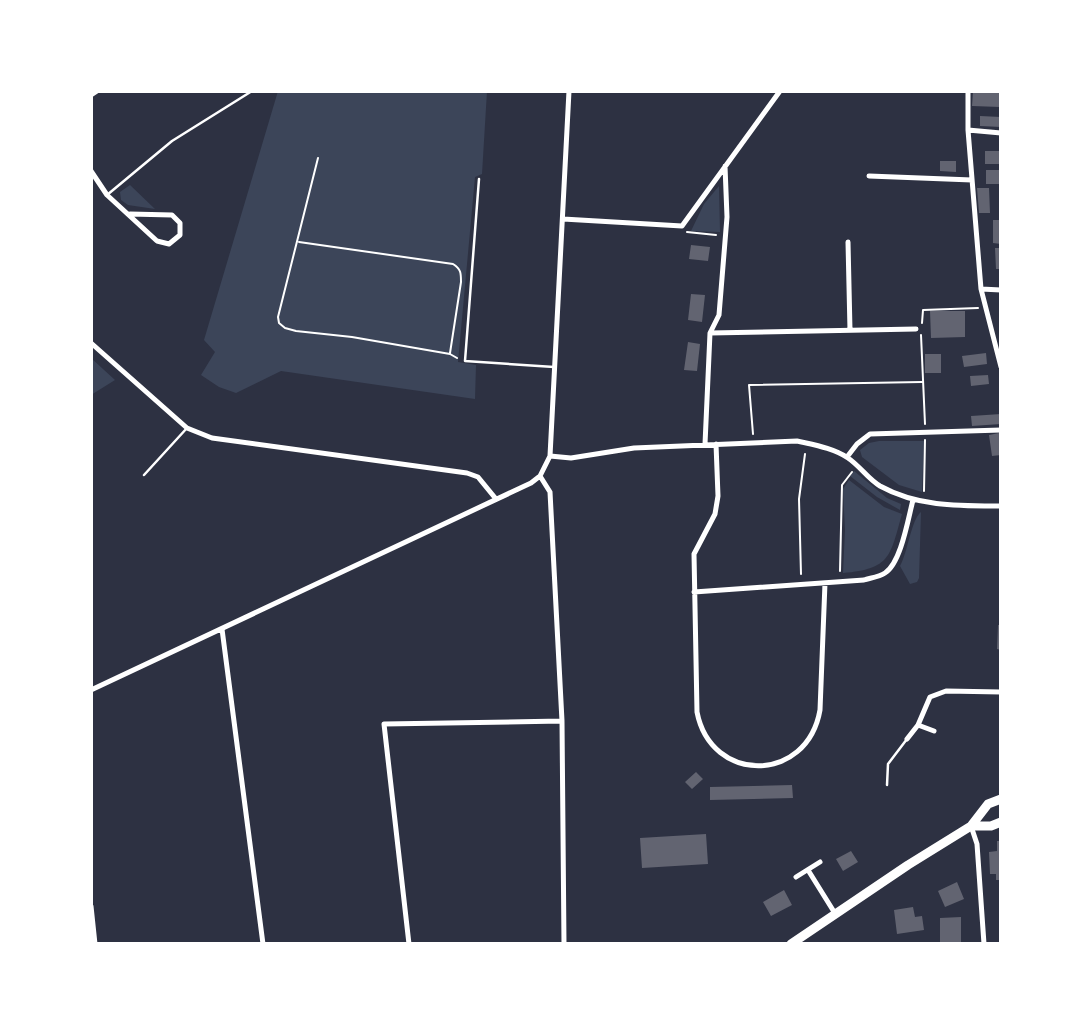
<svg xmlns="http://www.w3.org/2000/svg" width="1092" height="1035" viewBox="0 0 1092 1035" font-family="'IBM Plex Sans',sans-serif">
<rect width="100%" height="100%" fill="#2d3142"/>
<path fill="#3c4559" d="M278,91H487L482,174L475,177L458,362L476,365L475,399L281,371L236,393L219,387L201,375L215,352L204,340Z
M130,185L155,209L128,205L121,200L120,192Z
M719,186L720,232L691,231L704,204Z
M91,358L115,380L91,395Z
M879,441H924L922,492L899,485L862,457L860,450L869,443Z
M854,471L887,498L901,504L900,510L877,497L850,476Z
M849,480L884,507L902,514C890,556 891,569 843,573L845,530L843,489Z
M921,512L919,578L917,582L910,584L900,566C908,552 911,520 921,512Z"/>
<path fill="#626471" d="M973,91H1000V107L972,106Z
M980,116L1001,117V127L980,126Z
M985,151H1001V164H985Z
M940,161H956V172L940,171Z
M986,170H1001V184H986Z
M977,188H989L990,213H979Z
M993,220H1001V244L993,243Z
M691,245L710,247L708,261L689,259Z
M995,248H1001V269H996Z
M691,294L705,295L702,322L688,320Z
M930,311H965V337L931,338Z
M688,342L700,344L697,371L684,370Z
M986,353L987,364L964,367L962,356Z
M925,354H941V373H925Z
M988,375L989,384L971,386L970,376Z
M1001,414V424L972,426L971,416Z
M999,433L1001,455L992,456L989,435Z
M998,625H1001V650L997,649Z
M696,772L703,779L692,789L685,782Z
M792,785L793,798L710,800V787Z
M706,834L708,864L642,868L640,838Z
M997,841H1001V880H996V874H990L989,852L997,851Z
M851,851L858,862L843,871L836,859Z
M957,882L964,899L945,907L938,891Z
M784,890L792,905L771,916L763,902Z
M913,907L915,917L922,916L924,930L897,934L894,910Z
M961,917V943H940V918Z"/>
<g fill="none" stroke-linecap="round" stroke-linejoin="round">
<path stroke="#fff" stroke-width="2" d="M318,158L278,317L279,323L285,328L296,331L352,337L450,354L457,358
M687,232L716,235
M299,242L453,264C461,269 461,273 461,282L450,353
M922,323L923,310L978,308
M921,335L925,424
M753,434L749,385L922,382
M924,491L925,440
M840,571L842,485L852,472
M801,574L799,499L805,454"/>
<path stroke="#fff" stroke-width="2.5" d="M479,179L465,361L554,367
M107,195L172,141L252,91
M144,475L187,428
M887,785L888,764L907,739"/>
<path stroke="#fff" stroke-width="5" d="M968,91V130L981,289L1001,367
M91,95L97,91
M968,130L1001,133
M91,171L107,195L157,241L169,244L180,235V223L172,215L130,214
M869,176L972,180
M563,219L682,226L780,91
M848,242L850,330
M981,289L1001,290
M710,333L916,329
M91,343L187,428L212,438L467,473L478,477L496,499
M705,444L710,333L719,315L727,217L725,166
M716,444L718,496L715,514L694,554L697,712C711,784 807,784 820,710L825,583
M550,456L571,458L634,448L797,441C814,445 833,448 848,458C860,466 868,479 880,486C918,507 959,506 1001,506
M847,457L857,444L870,434L1001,430
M540,476L550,492L562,721L564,944
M694,592L864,580C870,578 879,577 885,573C901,563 908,519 913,500
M222,629L263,944
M91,690L531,483L540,476L550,456L569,91
M918,725L934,731
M907,739L918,725L930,697L946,691L1001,692
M971,826L977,844L984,944
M808,870L836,915
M796,877L820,862
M91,906L95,944
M409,944L384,724L562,721"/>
<path stroke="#fff" stroke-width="9" d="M971,826H991L1001,822
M791,944L908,865L971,826L988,804L1001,799"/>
</g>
<rect width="1092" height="1035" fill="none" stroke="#ffffff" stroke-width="186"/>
</svg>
